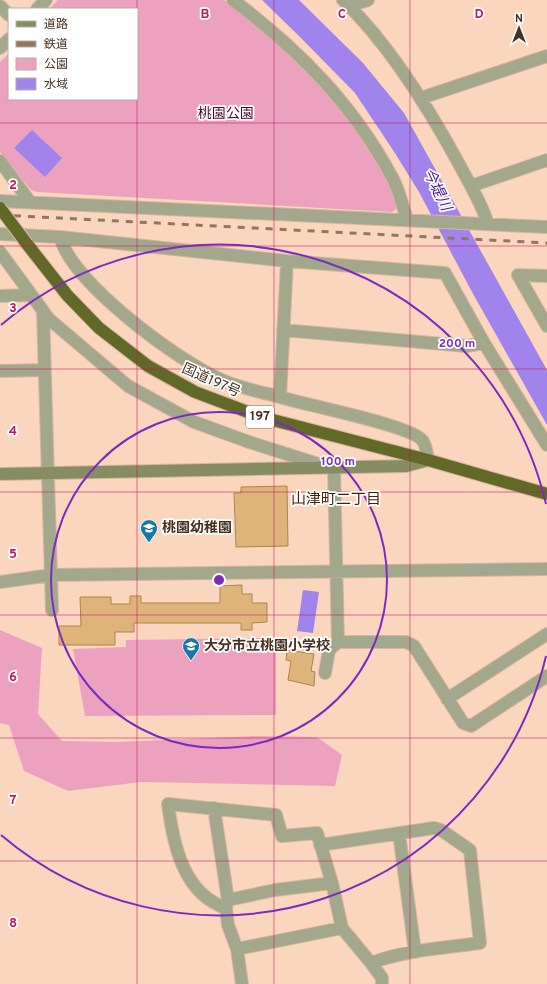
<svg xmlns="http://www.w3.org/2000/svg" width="547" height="984" viewBox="0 0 547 984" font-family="Overpass,'Noto Sans JP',sans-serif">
<rect width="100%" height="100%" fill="#fbd6be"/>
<path fill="#eca2bf" d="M58,0H224L294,54L341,106L383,166L399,207L392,212L37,192L31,190L0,152V62L9,53V99H137V9H49Z
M0,627V630L42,648L38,714L62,741L118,742L255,736L317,737L342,755L335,786L141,782L68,791L24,771L9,725L0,723Z
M276,638V715L85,716L73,649L126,647V640Z"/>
<path fill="#a084ec" d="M262,0H299L363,63L404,113L547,370V425L472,292L419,192L393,150L355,93L299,36Z
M32,130L62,158L45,177L14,148Z
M303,590L319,592L313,633L297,631Z"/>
<path fill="#deb47b" stroke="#ac854d" d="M287,486L288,546L236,547L234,493H241V487Z
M242,585V594H252V603H267V622L252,623V630H241V623H134V632H115V645H59V626H81L80,597H111V604H130V596H141V603H220V586Z
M287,650L314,654L311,671L315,672L314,686L288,680L291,661L286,660Z"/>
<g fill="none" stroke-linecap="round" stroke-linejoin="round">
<g stroke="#d7b59e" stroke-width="14">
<path id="street" d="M233,0C299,50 352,103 392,177C399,189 402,205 407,219
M343,0C389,44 428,107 459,164C469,183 481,202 488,224
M0,6L9,15
M349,6L368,0
M37,9L46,0
M0,48L9,39
M421,98L547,56
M0,161L30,202
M471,186L547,160
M0,201L547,227
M0,234L60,237L287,261L445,273L484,343L547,445
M60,237C72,283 180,363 224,381C241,388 261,392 280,397L287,261
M0,252L49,319L128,386L194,422L249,442L334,469L338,642
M518,275L547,326
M518,275L547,276
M0,296L30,295
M43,311L52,610
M283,330L466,346L484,343
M0,371L45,370
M280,397C305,405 410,425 422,440C426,444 427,454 428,460
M0,582L51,575L547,569
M325,673L329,650L338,642H406L414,646L463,723L471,726L547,676
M447,699L547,634
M214,808L228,900L226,907
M399,833L415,952
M320,845L434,828L441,830L470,850L480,943C444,948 405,950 371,963
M228,900L275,890L332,883
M342,928L237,949L228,925L226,908C183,894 173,843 168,804L276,815L282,836L317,833L332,883L342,928L371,963L382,978V984
M237,949L242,984"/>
</g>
<g stroke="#d7b59e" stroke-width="14">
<path id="secondary" d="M0,474L406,466L428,460"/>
</g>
<g stroke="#d7b59e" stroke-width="14">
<path id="highway" d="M27,244L67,295L99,328L148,366L195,392L261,417L428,460L547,494"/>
</g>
<use href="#street" stroke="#a3a88c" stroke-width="12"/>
<use href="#secondary" stroke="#878d63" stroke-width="12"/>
<use href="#highway" stroke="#626828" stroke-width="12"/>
<path stroke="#937662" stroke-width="3" stroke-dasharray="7 7" stroke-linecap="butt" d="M0,215L547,243"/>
<g stroke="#d7b59e" stroke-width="14" stroke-linecap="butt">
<path id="highway-bridge" d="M0,208L27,244"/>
</g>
<use href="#highway-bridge" stroke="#626828" stroke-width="12"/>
</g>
<path fill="none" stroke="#c2185b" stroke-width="1" stroke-opacity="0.55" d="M137,0V9M274,0V984M410,0V984M137,99V984M0,123H547M0,246H547M0,369H547M0,492H547M0,615H547M0,738H547M0,861H547"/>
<g fill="none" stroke="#7b2cbf" stroke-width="2">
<circle cx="219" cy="580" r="168"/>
<path d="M546 656A336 336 0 0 1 1 835M1 325A336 336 0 0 1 546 504"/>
</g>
<defs>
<g id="school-pin" transform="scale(0.9)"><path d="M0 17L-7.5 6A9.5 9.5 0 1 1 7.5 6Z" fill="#1679a5" stroke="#fff"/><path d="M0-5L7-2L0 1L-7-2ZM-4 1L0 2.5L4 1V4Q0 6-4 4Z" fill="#fff"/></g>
</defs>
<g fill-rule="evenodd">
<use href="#school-pin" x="149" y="528"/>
<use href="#school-pin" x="191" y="646"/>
</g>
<g text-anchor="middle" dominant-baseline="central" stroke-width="3.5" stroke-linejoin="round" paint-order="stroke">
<rect fill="#fff" stroke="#806f63" stroke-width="1" x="246" y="406" width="28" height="22" rx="3"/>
<g font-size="13" font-weight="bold" fill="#493120">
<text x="260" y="417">197</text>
</g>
<g font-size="14" fill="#4e052c" stroke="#fff">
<text x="226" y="114">桃園公園</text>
</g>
<g font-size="14" fill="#493120" stroke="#fff">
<text transform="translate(211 381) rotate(24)">国道197号</text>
</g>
<g font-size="14" font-weight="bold" fill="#493120" stroke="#fff" text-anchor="start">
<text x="162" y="528">桃園幼稚園</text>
<text x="204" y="646">大分市立桃園小学校</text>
</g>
<g font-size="15" font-style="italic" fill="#491590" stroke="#fff">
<text transform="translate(436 190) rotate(64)">今堤川</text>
</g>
<g font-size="15" fill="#451f01" stroke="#fff">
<text x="336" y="500">山津町二丁目</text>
</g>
</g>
<g font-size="13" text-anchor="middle" font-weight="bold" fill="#c2185b" stroke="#fff" stroke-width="3.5" stroke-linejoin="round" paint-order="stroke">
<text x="205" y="18">B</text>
<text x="342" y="18">C</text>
<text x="479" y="18">D</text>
<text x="13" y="189">2</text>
<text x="13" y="312">3</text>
<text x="13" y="435">4</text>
<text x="13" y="558">5</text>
<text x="13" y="681">6</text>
<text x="13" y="804">7</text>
<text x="13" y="927">8</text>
</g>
<circle cx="219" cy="580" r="6" fill="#7b2cbf" stroke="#fff" stroke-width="2"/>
<g font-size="12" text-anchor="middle" font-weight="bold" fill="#7b2cbf" stroke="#fff" stroke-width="3.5" stroke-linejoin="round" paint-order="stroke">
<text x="457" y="347">200 m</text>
<text x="338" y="465">100 m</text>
</g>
<rect x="8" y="8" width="130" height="92" fill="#ffffff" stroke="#b6ada6"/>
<rect x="16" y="21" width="20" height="6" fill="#878d63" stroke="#b6ada6"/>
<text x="44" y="28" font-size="12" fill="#493120">道路</text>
<rect x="16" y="41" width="20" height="6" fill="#937662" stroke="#b6ada6"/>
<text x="44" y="48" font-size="12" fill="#493120">鉄道</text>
<rect x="16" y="58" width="20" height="12" fill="#eca2bf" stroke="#b6ada6"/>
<text x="44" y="68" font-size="12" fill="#493120">公園</text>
<rect x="16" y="78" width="20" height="12" fill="#a084ec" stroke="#b6ada6"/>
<text x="44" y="88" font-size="12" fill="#493120">水域</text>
<g transform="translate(519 28)" stroke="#ffffff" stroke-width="3" paint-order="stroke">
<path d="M0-3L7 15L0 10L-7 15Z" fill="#493120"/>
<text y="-6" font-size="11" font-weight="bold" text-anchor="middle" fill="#493120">N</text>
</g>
</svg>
